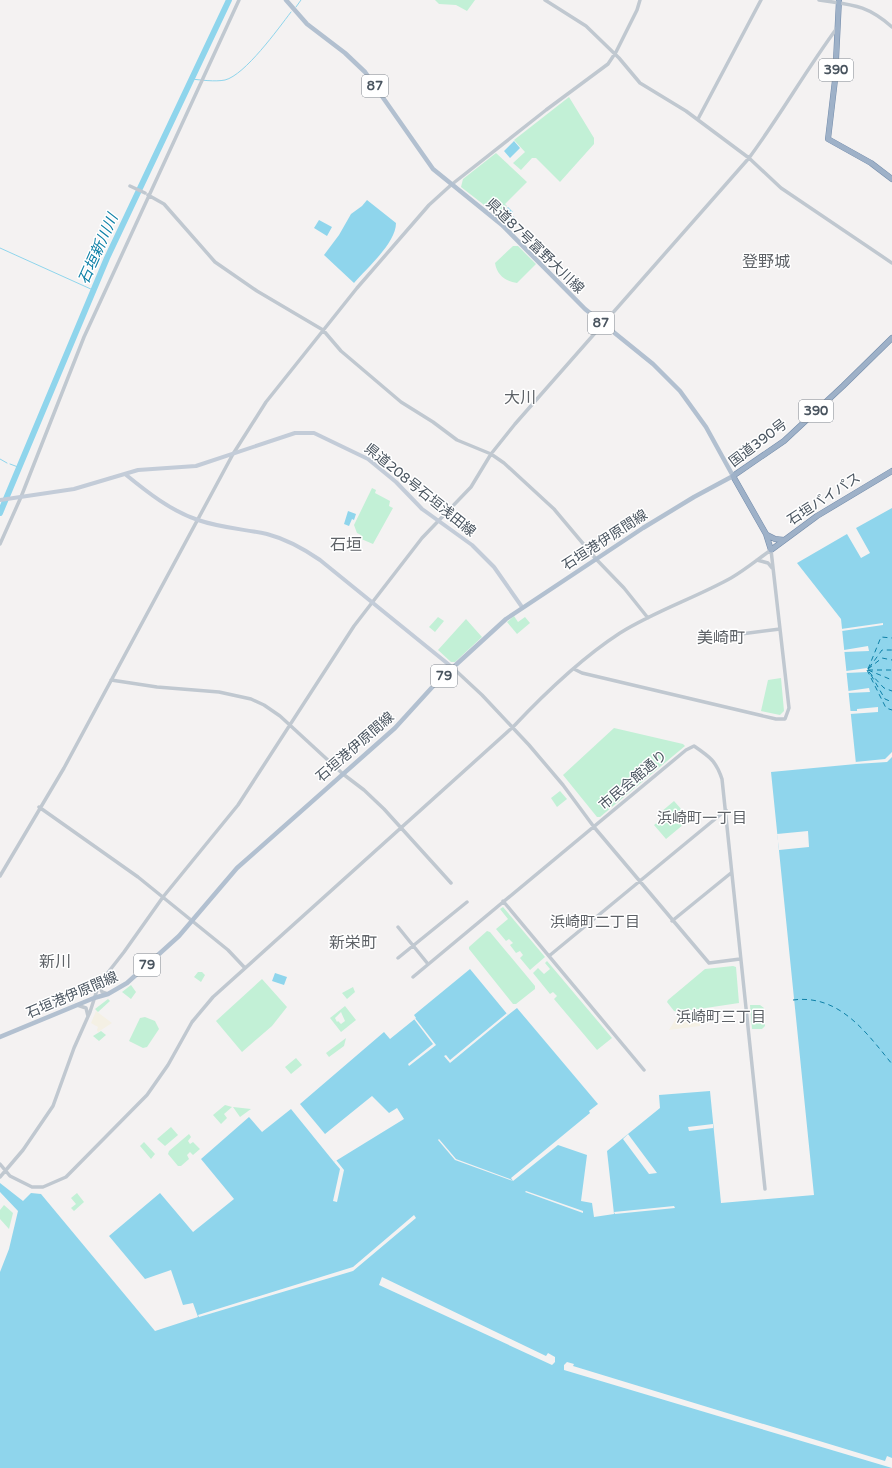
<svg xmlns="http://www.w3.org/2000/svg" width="892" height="1468" viewBox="0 0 892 1468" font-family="'Varela Round','Noto Sans JP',sans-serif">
<rect width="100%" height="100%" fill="#f4f2f2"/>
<path fill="#c2f0d6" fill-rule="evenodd" d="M435,0H475L467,11L456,5L439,4Z
M569,97L594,138V144L560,182L536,158H532L521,170L513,163L525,152L514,140Z
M496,153L527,182L505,204L507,206L497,215L461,187L463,179Z
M513,246H518L536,264L517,283C505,281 497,275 495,263Z
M372,488L376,490L375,493L390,501L389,506L393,508L373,544L359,538L361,535L357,533L354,525Z
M514,616L518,622L525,617L530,623L517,634L507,622Z
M438,617L444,621L435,632L429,627Z
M466,619L482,637L455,662H451L438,650Z
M781,678L784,711L780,715L761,711L768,680Z
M614,728L683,744L685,746L600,817H597L563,775Z
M560,791L567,799L557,807L551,798Z
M674,801L690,819L666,839L654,825L665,816L661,812Z
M503,907L545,957L530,970L520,958L523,955L520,951L516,953L510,945L513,943L509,939L506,941L496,929L508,919L500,909Z
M487,931L490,932L535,986V989L516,1004H513L469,949V947Z
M547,961L612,1038L597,1050L554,999L557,996L553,992L550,994L533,973L538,968L544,974L550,969L545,963Z
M733,966L736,967L739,1003L679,1012L674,1011L667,1002L668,1000L705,969Z
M198,972H202L205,975L201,982L194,977Z
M262,979L287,1007L272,1026L242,1052L216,1021Z
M131,985L136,992L131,999L122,992Z
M353,987L355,992L347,999L342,993Z
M108,999L110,1001L98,1012L95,1009Z
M750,1005H760L764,1008L765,1026L762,1029H752Z
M345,1006L356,1020L341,1032L330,1018ZM341,1012L345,1021L341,1024L338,1021L337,1022L335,1018Z
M145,1017L155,1021L159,1029L147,1047L143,1048L129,1041L140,1018Z
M101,1031L106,1035L99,1041L93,1036Z
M346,1038L344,1046L329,1057L326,1053Z
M296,1058L302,1065L291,1074L285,1067Z
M225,1105L232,1107L224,1114L227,1118L221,1124L213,1115Z
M233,1107L251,1109L240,1117Z
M171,1127L178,1135L165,1146L157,1139Z
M189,1134L191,1137L188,1141L190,1144L193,1142L200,1149L193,1155L190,1152L187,1155L189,1159L181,1166H178L168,1154L169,1151Z
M144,1142L155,1154L151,1159L140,1146Z
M77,1193L84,1202L74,1211L71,1208L76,1204L71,1198Z
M4,1205L13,1213L9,1229L0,1219V1210Z"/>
<path fill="#f4f0e4" d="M96,1011L112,1023L98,1032L97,1030L98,1027L91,1023Z
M698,1013L700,1016V1026L669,1030L677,1017Z"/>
<path fill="#8fd5ec" d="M514,141L520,148L510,158L504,151Z
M367,200L396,223C396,243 367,268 354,283L324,255L339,235L351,214L362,206Z
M508,207L513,212L511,214L516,219L511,224L501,215Z
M319,220L332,227L327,236L314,228Z
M892,508V1468H0V1272L9,1249L18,1211L0,1192V1183L23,1201L31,1193L41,1194L155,1331L198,1317L193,1303L183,1305L171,1270L145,1279L109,1236L160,1193L193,1232L234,1199L201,1159L249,1117L262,1132L291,1109L334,1162L404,1119L397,1108L389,1113L372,1096L325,1134L300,1104L384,1032L390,1039L416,1018L414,1015L470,969L508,1015L517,1008L598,1104L589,1111L590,1113L511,1178L513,1181L558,1145L587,1155L581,1201L592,1203L594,1217L614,1214L607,1151L660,1108L659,1095L710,1091L721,1203L814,1195L771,772L856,764L841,619L797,563L847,534L861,558L870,553L856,528Z
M348,511L356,514L354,520L352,519L349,526L344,524Z
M275,973L287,977L284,985L272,981Z"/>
<path fill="#f4f2f2" d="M883,623V625L842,631L841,629Z
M868,646L869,651L844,652V650Z
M867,668L868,672L846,673V671Z
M869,688L870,692L848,693V691Z
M878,707V712L850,714V711H857V709Z
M892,752V757L887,762L856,764L855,762L885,759Z
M808,831L809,847L779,850L777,834Z
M507,1013L508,1015L450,1063L444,1056L446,1055L450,1060Z
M415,1018L436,1045L409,1066L408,1064L433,1044L414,1019Z
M713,1124V1128L689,1131L688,1127Z
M628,1134L657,1173L649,1174L623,1139Z
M439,1139L456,1159L510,1179L513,1181L455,1160L438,1140Z
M336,1160L344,1170L337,1202L333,1201L340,1169L334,1162Z
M526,1191L583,1211V1213L525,1192Z
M674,1206L675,1208L615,1214L614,1212Z
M414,1215L416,1218L353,1271L199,1317L198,1315L353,1267Z
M382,1277L546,1356L548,1353L555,1357V1362L552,1365L379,1285Z
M567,1362L574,1364L573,1366L885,1461L887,1456L892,1458V1468L564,1370V1365Z"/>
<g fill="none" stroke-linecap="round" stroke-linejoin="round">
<path stroke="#8fd5ec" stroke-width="1" d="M296,7L301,0
M191,79C201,80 215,82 225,80C245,75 278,29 291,12
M0,248L93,290
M0,459L7,463
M10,464L18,467"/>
<path stroke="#8fd5ec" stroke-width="6" d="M0,513L107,258L229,0"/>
<path stroke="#0d80a7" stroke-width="1" stroke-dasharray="5 4" stroke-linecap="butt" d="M869,668L882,650H892
M868,669L881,637L892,638
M868,669L882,658L892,660
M867,670L886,708L892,710
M868,670L892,680
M868,670H892
M869,672L884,688L892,691
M871,675L885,699L892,702
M793,1000C839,994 866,1032 892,1064"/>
<g stroke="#758dab" stroke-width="6">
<path id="trunk" d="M839,0L835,80L828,139L871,163L892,179
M892,338L843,386L784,441L733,476L766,534L771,550L817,516L892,471
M767,535L775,539L784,540"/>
</g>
<path stroke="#c0c8d0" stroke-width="3.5" d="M545,0L586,26L619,58L640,83L686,111L749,158L781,188L892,263
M819,0C852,5 866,4 892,27
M698,119L761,0
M130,186L145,193
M148,195L164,204L215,262L257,291L323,330L341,351L401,402L433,422L457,440L491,454L504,463L554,509L596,559L624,588L648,618
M0,544L21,497L84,337L239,0
M757,560L768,563L772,568
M718,637L780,629
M453,668L482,695L529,745L563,785L594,827L709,963L740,959
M574,669L582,673L776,719H785L789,708L771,550
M111,680L157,687L219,692L251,699L264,705L280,716L343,774L364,790L384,809L451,883
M39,807L138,877L228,950L245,968
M0,876L64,768L233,454L266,402L357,288L429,205L451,185L546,110L608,64L616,52L637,10L640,0
M503,901L644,1070
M672,921L731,873
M398,927L428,964
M549,956L726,810
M398,958L467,902
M413,977L686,750L694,746C710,757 716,761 722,779L765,1189
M99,984L102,992L108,994
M77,1005L86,1008L88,1016
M0,1164L10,1176L32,1187H43L66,1177L147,1095L168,1065L192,1022L213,997L513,727C545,693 580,659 620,633C655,611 695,598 731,578C745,570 758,559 771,550
M0,1177L23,1150L53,1106L74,1048L90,1012L99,984L124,952L163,897L238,805L354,626L422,538L471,487L491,454L515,424L749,158C780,116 806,70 837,28"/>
<path stroke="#c3ccd8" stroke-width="4" d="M125,474C147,492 171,511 198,520C221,528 244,529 267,534C286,539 304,549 320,560L453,668
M0,500L74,489L138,470L196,466L295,433H314L368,459L396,482L422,509L472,545L494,567L522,607"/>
<path stroke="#b2c0d0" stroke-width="4.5" d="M0,1037L94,998L108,994L127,983L179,936L237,868L395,728L436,683L506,619L643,528L694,497L733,476L706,427L680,391L653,364L585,309L502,225L433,169L365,72L345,53L307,24L286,0"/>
<use href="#trunk" stroke="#9eb1c8" stroke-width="5"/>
</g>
<g text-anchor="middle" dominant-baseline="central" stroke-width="3" stroke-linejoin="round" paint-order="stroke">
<g fill="#fff" stroke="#80878f" stroke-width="1">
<rect x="819" y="59" width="34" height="22" rx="3"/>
<rect x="362" y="75" width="26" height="22" rx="3"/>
<rect x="588" y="312" width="26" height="22" rx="3"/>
<rect x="799" y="400" width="34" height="22" rx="3"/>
<rect x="431" y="665" width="26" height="22" rx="3"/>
<rect x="134" y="954" width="26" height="22" rx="3"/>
</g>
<g font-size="13" font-weight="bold" fill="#49545f">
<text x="836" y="70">390</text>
<text x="375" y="86">87</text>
<text x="601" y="323">87</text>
<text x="816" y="411">390</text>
<text x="444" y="676">79</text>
<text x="147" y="965">79</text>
</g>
<g font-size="14" fill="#49545f" stroke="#fff">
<text transform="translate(535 246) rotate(44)">県道87号富野大川線</text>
<text transform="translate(758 443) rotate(-37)">国道390号</text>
<text transform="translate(420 490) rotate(39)">県道208号石垣浅田線</text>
<text transform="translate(824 499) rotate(-33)">石垣バイパス</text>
<text transform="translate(605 540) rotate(-33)">石垣港伊原間線</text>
<text transform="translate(355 747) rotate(-41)">石垣港伊原間線</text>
<text transform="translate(633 780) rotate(-40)">市民会館通り</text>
<text transform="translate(72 995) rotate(-23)">石垣港伊原間線</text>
</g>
<g font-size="15" font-style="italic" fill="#0d80a7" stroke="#fff">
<text transform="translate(98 249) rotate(-66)">石垣新川川</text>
</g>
<g font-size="15" fill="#5e6267" stroke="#fff">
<text x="702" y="818">浜崎町一丁目</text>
<text x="595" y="922">浜崎町二丁目</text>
<text x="721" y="1017">浜崎町三丁目</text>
</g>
<g font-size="16" fill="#5e6267" stroke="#fff">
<text x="766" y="262">登野城</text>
<text x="520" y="398">大川</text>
<text x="346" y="545">石垣</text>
<text x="721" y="638">美崎町</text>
<text x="353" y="943">新栄町</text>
<text x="55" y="962">新川</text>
</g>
</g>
</svg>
